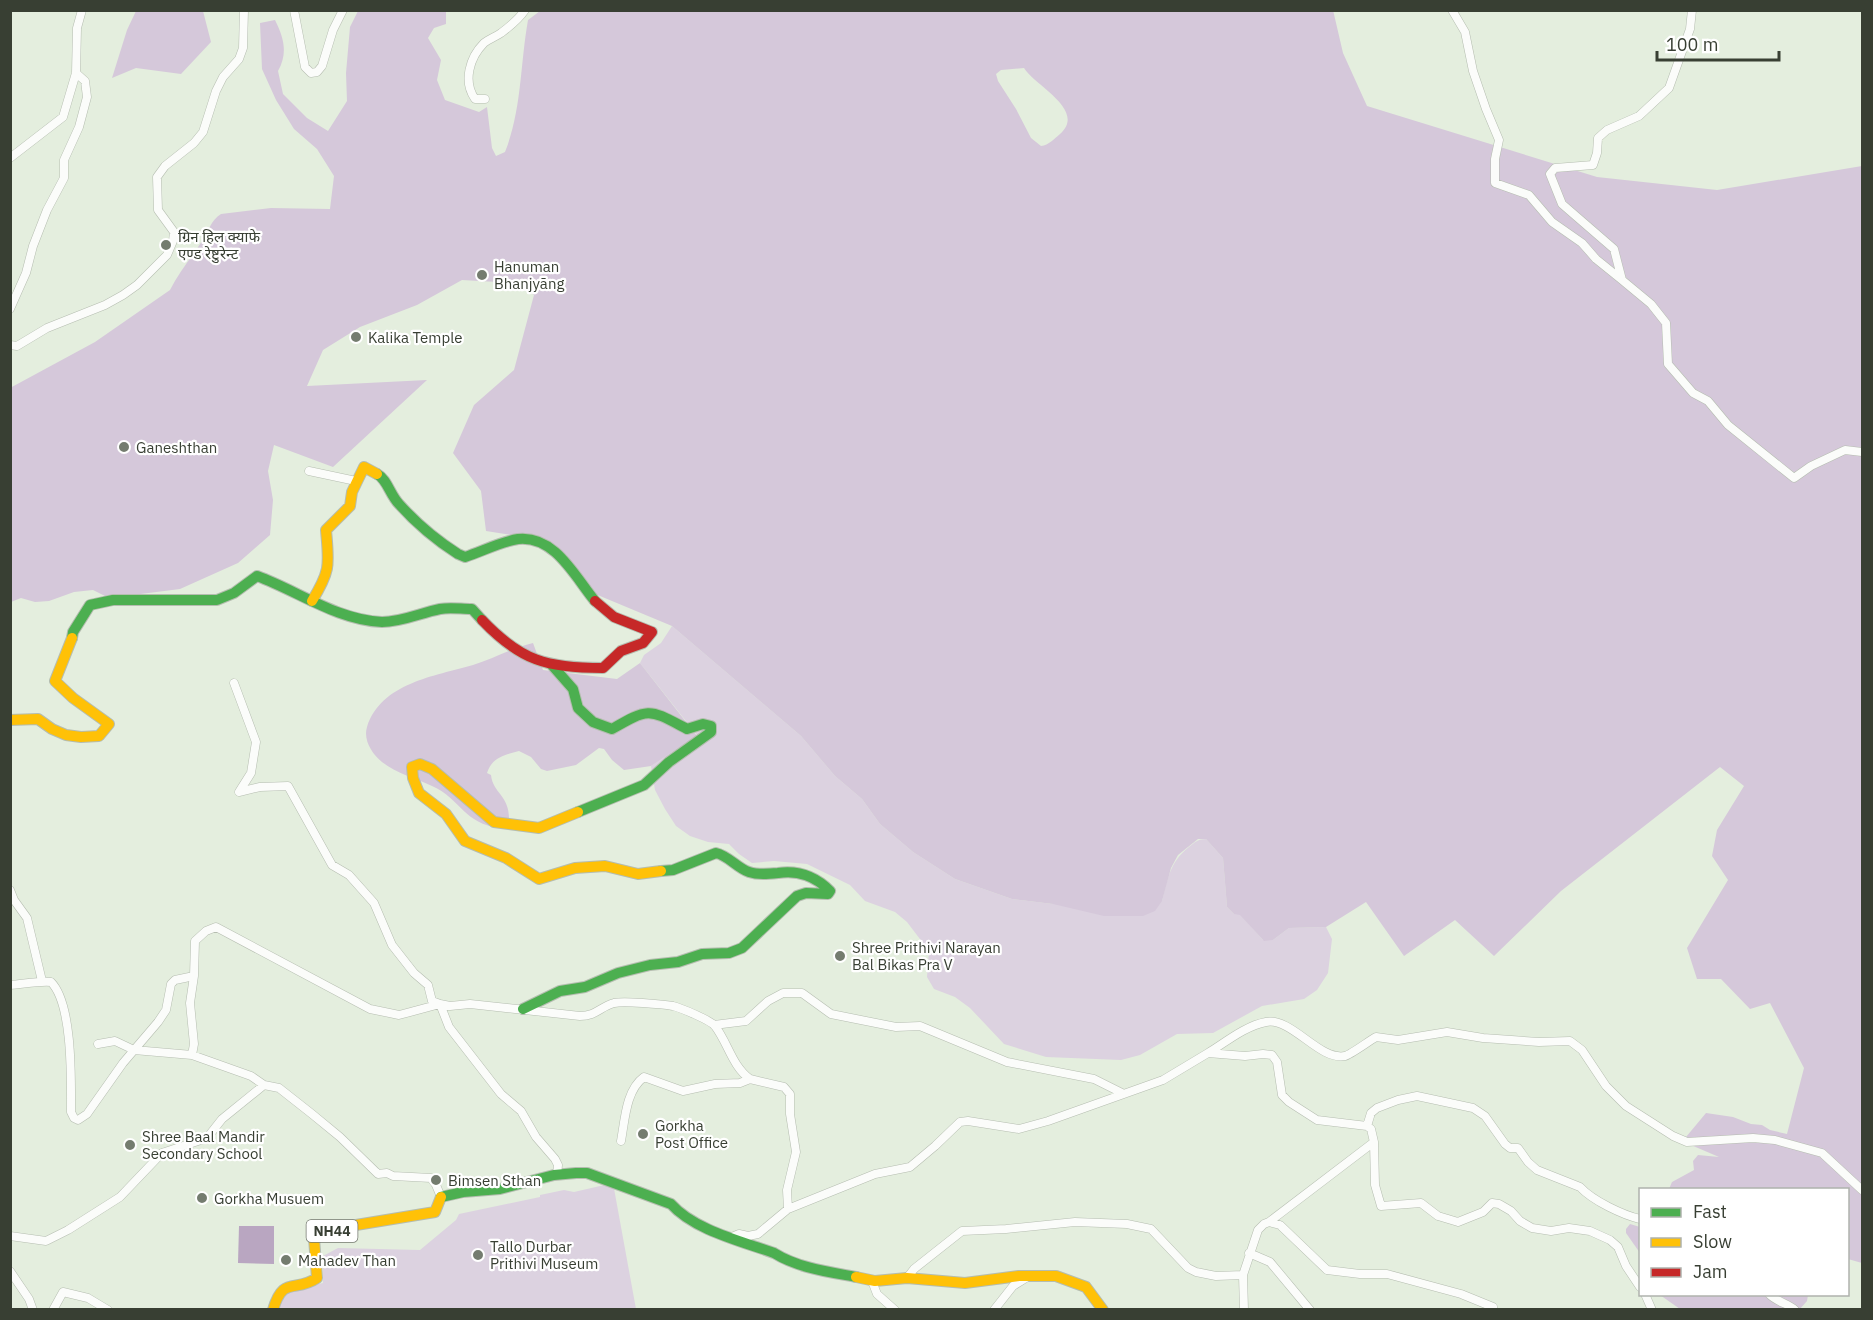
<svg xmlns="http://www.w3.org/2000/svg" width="1873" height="1320" viewBox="0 0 1873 1320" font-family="'IBM Plex Sans','Noto Sans Devanagari',sans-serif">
<rect width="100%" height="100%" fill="#e4eede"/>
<path fill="#dcd2e0" d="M672,626L801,736L835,776L862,799L880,824L913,852L955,879L1012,899L1053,904L1162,901C1168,878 1170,862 1189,847C1195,842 1198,839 1206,839L1223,858L1227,907L1234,914H1240L1263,940H1273L1289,928L1326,927L1332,939L1328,973L1317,990L1304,999L1262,1006L1213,1033L1177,1034L1140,1055L1121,1060L1046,1057L1004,1044L970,1008L955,997L934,989L927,977L929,951L907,922L895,912L865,901L850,885L807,864L774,861L752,863L739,854L729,844L708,842L690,836L676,826L665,809L655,790L651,766L697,735L640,663L644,655L661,643Z
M613,1183L636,1309L279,1310L281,1300L286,1291L323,1283V1256L338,1248L420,1250L456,1220L459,1214L540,1197V1195L564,1190L574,1192Z"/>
<path fill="#d5c8da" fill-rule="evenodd" d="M548,10H1333L1343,53L1367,106L1597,177L1717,190L1862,166V1263L1848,1259V1190L1669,1189L1672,1182L1694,1170L1693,1161L1698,1155L1719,1157L1691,1145L1686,1137L1706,1113L1733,1117L1751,1124L1762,1125L1770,1130L1787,1134L1804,1068L1770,1003L1750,1009L1721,979H1697L1687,948L1728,880L1712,856L1717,830L1744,786L1720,767L1561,891L1494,956L1455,920L1404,956L1366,902L1326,927L1289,928L1273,940L1264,941L1240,915L1234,914L1227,907L1223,858L1206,839H1198L1178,855L1171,868L1162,901L1155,911L1143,916H1104L1053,904L1012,899L955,879L913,852L880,824L862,799L835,776L801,736L672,626L588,591L548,541L486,531L481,491L453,453L474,405L514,370L534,295L515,283L462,280L417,305L360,327L323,350L307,386L427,380L333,467L274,445L268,471L273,500L270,535L238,563L180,589L109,598L93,590L74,592L49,601L35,602L21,598L11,602L10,388L95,342L170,290C179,272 191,258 202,241C208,232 211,220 221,214L271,208L330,209L334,176L317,149L294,129L276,100L262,69L260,23L275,20C284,38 288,53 278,71L283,94L307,118L328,131L347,101L346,73L350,27L358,11H446V24L434,28L428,38L441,60L437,80L445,100L479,112L487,107L492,148L496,156L505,152C522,109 520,65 528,20L540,11ZM1024,68C1035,86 1087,110 1060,134C1054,139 1049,145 1041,146L1031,138L1016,109L998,81L996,74L1001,70Z
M136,11H203L211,42L181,74L136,68L112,78L127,30Z
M533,643L543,670L617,679L640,663L697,736L651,766L624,770L612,760L604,749L599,748L576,765L547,771L541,769L531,757L519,751C505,755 492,757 487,773L491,775C493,794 510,795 509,821L500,828C464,824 461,799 432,786C414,777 397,774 382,762C372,754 363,740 367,727C381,683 435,676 473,665C493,659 512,648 533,643Z
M1630,1224L1640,1227V1253L1626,1233V1229Z
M1660,1295H1808L1807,1301L1799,1310L1680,1309Z"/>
<path fill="#b9a6c1" d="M239,1226H274V1264L238,1263Z"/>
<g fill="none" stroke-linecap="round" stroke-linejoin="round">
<g stroke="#b5bdb0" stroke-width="9">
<path id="street" d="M294,10L305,67L311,73L317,72L322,66L333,30L343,10
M1452,10L1465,32L1473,71L1486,109L1499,140L1495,159V183L1529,195L1552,222L1582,243L1596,259L1622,280
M1692,10L1690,29L1669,88L1639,116L1607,130L1598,138L1597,153L1593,165L1555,168L1550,174L1562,204L1614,249L1622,280L1651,304L1666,323L1668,364L1693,393L1708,401L1728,425L1794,478L1811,466L1845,450L1862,452
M485,99H475C463,82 469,58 484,43C489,39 495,37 501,33C509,27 519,19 525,10
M10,158L63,117L76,73L77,28L82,10
M10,309L26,273L33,246L47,210L64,178V160L79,127L87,97L85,81L76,73
M10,345L17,346L47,328L105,305L123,295L137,285L167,255L173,241L174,232L158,210L157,177L165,166L194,143L203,132L216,91L223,77L239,59L243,48L244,10
M309,471L356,481
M234,683L256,742L251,773L239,792L260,787L288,786L332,865L349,875L374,903L392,945L414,973L428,985L432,1001L440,1004L449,1027L501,1094L521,1111L536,1137L555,1159L558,1165L557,1175
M10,890L14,900L27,918L42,981
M194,976L195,941L206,931L216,927L370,1009L399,1015L440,1004L450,1006L470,1004L580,1016C596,1016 600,1007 614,1003C624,1001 661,1004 673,1006C681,1008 710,1020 715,1026C728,1043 732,1066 750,1079
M10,985C24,984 38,981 51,982C73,1004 71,1081 71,1112L74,1118L78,1120L87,1114L123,1063L158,1022L166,1010L171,984L175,980L194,976L190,1003L194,1044L192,1055
M714,1025L746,1021L768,1001L783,993H802L831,1014L896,1027L920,1026L1007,1062L1094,1079L1122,1093
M98,1044L115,1041L134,1050L192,1055L251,1076L264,1085
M1208,1053C1226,1042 1245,1026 1266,1022C1292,1017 1319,1061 1345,1056C1350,1055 1369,1041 1376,1037L1398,1040L1447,1032L1483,1038L1539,1042L1570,1041L1582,1050L1606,1086L1626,1106L1673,1136L1687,1142L1753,1138L1775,1140L1822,1153L1862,1190
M1367,1126L1371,1113L1377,1108L1398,1100L1417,1096L1473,1108L1485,1116L1505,1144L1510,1148H1518L1528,1162L1537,1170L1580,1187C1593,1201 1623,1215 1640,1219
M621,1141C625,1119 626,1090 644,1077L683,1091L715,1084L740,1083L750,1079L784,1087L790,1094V1114L796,1152L787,1190L788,1209
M1374,1142L1375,1185L1381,1206L1421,1203L1438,1216L1458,1222L1483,1212L1492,1203L1499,1204L1511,1211L1520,1221L1532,1228L1551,1231L1569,1228L1590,1231L1610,1240L1618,1247L1626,1266L1640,1287
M10,1236L46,1241L68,1230L120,1197L162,1153L207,1138L222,1119L264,1085L279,1088L312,1114L340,1137L378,1174L387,1173L393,1176L431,1178L436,1185L441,1197
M732,1237L739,1234L748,1236L758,1234L788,1209L875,1174L910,1167L935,1146L960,1122L968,1121L1019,1129L1048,1121L1163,1080L1208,1053L1245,1056L1263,1054L1272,1055L1277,1062L1282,1095L1289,1102L1317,1120L1367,1126L1371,1129L1374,1142L1269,1222
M1249,1253L1270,1262L1310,1310
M10,1271L29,1299L33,1310
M1243,1275L1258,1230L1264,1224L1269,1222L1280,1225L1327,1270L1360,1274H1387L1461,1294L1493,1307
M907,1278L914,1269L962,1231L1006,1229L1075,1222L1127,1224L1151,1229L1188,1268L1196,1272L1216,1276L1243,1275L1244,1310
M872,1281L877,1294L895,1310
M1645,1294L1652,1310
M1769,1294C1778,1303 1788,1303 1795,1310
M53,1310L63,1292L88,1298L108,1310
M994,1310L1013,1286L1029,1276"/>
</g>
<g stroke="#b5bdb0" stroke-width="12">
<path id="fast" d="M377,474C387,479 390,495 399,504C416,523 436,540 458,554L465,557C483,551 500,542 518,539C555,535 575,577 595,601
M72,638L73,632L90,605L113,600H217L234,593L257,576C298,591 337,620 382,622C402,622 420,613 440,609C450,607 461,609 472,609L482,620
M551,664L573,689L578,708L593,722L612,729C650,707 649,709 687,729L703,724L711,726V732L669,762L644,785L578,812
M523,1009L560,991L585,987L618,973L650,965L678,962L702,954L729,953L742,948L797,896L806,893L828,894L830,891C815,876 799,870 778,873C768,874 758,875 749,872C737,868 729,856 716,853L673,870L661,871
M441,1197L463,1192L500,1189L554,1175L576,1173H587L671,1204C694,1230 741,1241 774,1253C798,1268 829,1272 856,1277"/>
</g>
<g stroke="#b5bdb0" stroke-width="12">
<path id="slow" d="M312,601C331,570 329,565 326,530L350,506L352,492L364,467L377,474
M10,720L38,719L52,729L66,735L81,737L99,736L109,724L73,698L55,681L72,638
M578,812L539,828L494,822L432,769L420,764L412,767L413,778L419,793L446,814L465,841L506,858L539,879L575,868L605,866L638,874L661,871
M856,1277L875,1281L907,1278L965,1283L1019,1276H1056L1086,1287L1103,1310
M273,1310C283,1275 295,1293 317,1278L314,1238L356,1225L435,1212L441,1197"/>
</g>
<g stroke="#b5bdb0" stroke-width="12">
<path id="jam" d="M482,620C521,661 547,668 603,668L621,651L643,643L652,632L614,617L595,601"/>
</g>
<use href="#street" stroke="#fbfcfa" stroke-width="8"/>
<use href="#fast" stroke="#4caf50" stroke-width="10"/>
<use href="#slow" stroke="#ffc107" stroke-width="10"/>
<use href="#jam" stroke="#c62828" stroke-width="10"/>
</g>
<g fill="#747c6f" stroke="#fff" stroke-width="2">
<circle cx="166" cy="245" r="6"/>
<circle cx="482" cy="275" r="6"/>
<circle cx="356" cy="337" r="6"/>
<circle cx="124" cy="447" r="6"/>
<circle cx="840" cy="956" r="6"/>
<circle cx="643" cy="1134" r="6"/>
<circle cx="130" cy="1145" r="6"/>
<circle cx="436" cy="1180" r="6"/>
<circle cx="202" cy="1198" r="6"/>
<circle cx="478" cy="1255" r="6"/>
<circle cx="286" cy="1260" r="6"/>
</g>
<g text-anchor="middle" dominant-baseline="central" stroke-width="4.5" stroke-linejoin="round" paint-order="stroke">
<rect fill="#fff" stroke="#747970" stroke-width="1.5" x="306.5" y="1220" width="51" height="22" rx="4.5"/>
<g font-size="14" font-weight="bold" fill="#383f33">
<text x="332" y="1231">NH44</text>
</g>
<g font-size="15" fill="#383f33" stroke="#fff" text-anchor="start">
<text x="178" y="236">ग्रिन हिल क्याफे<tspan x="178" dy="17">एण्ड रेष्टुरेन्ट</tspan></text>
<text x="494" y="266">Hanuman<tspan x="494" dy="17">Bhanjyāng</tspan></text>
<text x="368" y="337">Kalika Temple</text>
<text x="136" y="447">Ganeshthan</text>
<text x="852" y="947">Shree Prithivi Narayan<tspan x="852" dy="17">Bal Bikas Pra V</tspan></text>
<text x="655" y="1125">Gorkha<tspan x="655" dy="17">Post Office</tspan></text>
<text x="142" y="1136">Shree Baal Mandir<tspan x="142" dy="17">Secondary School</tspan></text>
<text x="448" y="1180">Bimsen Sthan</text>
<text x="214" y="1198">Gorkha Musuem</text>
<text x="490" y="1246">Tallo Durbar<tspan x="490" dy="17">Prithivi Museum</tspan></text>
<text x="298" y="1260">Mahadev Than</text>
</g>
</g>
<rect width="1873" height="1320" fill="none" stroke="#383f33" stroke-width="24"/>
<rect x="1639" y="1188" width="210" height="108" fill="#ffffff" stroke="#afb2ad" stroke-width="1.5"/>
<rect x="1651" y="1208" width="30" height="9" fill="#4caf50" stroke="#afb2ad" stroke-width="1.5"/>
<text x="1693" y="1218" font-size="18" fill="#383f33">Fast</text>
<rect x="1651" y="1238" width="30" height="9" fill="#ffc107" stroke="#afb2ad" stroke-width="1.5"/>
<text x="1693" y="1248" font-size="18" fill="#383f33">Slow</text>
<rect x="1651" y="1268" width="30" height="9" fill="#c62828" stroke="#afb2ad" stroke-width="1.5"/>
<text x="1693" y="1278" font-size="18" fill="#383f33">Jam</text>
<path d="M1657 51v9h122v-9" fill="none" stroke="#383f33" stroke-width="3"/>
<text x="1666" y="51" font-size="18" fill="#383f33" stroke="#ffffff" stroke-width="4.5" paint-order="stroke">100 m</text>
</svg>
